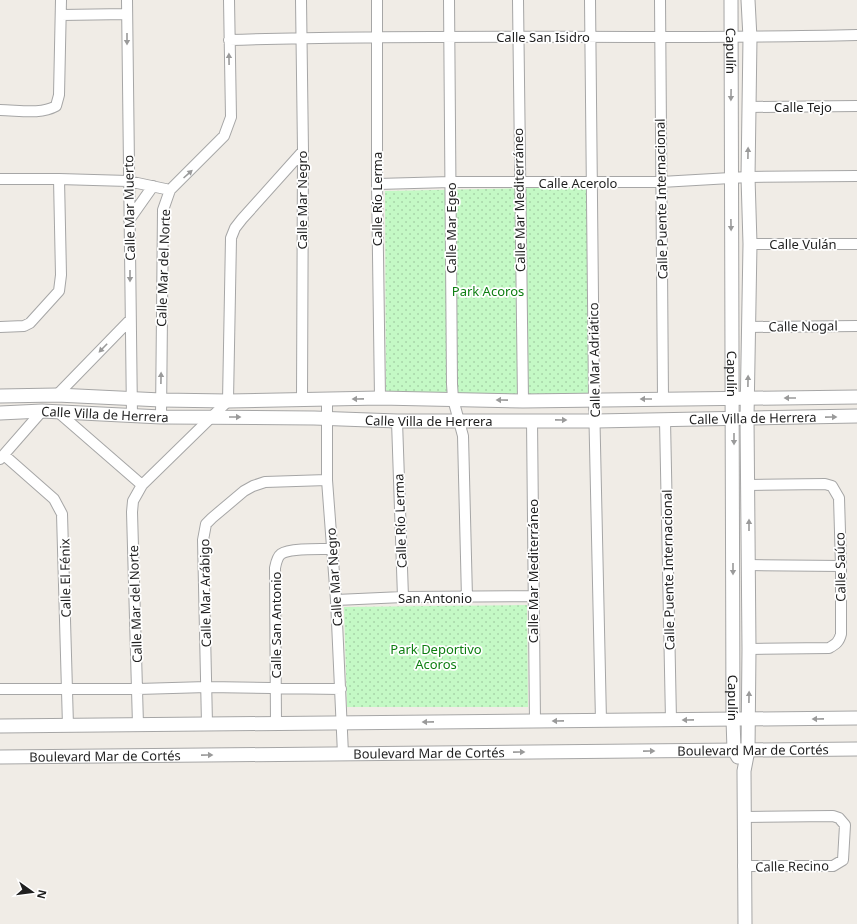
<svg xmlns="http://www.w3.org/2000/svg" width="857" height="924" viewBox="0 0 857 924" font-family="'Noto Sans',sans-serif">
<defs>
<pattern id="park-dots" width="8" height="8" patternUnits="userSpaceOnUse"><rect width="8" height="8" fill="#c4f9c5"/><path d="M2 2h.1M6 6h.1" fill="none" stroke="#a8d5a9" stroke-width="1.8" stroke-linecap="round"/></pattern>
</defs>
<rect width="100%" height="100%" fill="#f0ece6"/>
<path fill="url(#park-dots)" d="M589,187V395L386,396L385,191Z
M527,605L528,707H347L344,607Z"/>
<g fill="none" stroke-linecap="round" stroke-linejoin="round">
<g stroke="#a6a6a6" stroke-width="12">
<path id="minor" d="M127,0L132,416
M301,0L303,151L302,400
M377,0V184L380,398
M449,0L452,384L453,399L463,436L467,598
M518,0L523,401
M590,0L594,399L601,721
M660,0L663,399
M61,15L127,14
M229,40C438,33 648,40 857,35
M749,107L857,106
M0,110C18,110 40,115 56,106L59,95L61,0
M0,179H59L128,181L170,190
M377,184L451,182H661L748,177L857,176
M129,220L153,186
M750,244H857
M0,327L24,326L30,323L59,291L61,275L59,179
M749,327L857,326
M57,395L130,320
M327,399V480L336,600L343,754
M58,412L142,485
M161,417L163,210L170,190L224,136L231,117L229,0
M532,420L535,721
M665,420L671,720
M397,421L403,597
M4,455L54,499L62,514L68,726
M0,459L42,411
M749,485L825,484L832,486L839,498L841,566V634C839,642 836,644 829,648L749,649
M748,565L841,566
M336,600L403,597L533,596
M0,689H138L207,687L341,689
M207,724L203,540L206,524L212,518L244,491L253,486L265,482L327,480
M276,724L275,568C276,563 277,557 281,554C289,548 320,549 331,549
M138,725L132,512L133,501L142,485L228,401L231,238L235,228L242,219L303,151
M743,866H833L843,860L845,825L839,818L833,816L744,817"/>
</g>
<g stroke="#a6a6a6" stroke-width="15">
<g id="tertiary">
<path id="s1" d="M731,0L733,719L734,750L738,757"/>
<path d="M0,396L57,395L161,400L228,401L380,398L523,401L857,397"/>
<path id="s2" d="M0,413L42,411L161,417L314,418L397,421H596L857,416"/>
<path d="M0,726L857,718"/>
<path id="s3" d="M0,757L857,749"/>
<path d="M745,924L744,771L748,750L749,649L747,418L750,244L748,177L750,38L748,0"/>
</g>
</g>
<use href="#minor" stroke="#fff" stroke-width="10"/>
<use href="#tertiary" stroke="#fff" stroke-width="13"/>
</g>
<defs><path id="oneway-solid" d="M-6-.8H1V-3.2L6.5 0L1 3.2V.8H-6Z"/></defs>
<g fill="#9a9a9a">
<use href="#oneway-solid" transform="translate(127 39) rotate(90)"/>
<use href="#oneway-solid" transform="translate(229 59) rotate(-91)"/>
<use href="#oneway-solid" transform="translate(731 95) rotate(91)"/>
<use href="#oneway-solid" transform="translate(748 153) rotate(-89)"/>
<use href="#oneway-solid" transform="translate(188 174) rotate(-42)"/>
<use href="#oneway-solid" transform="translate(731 225) rotate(89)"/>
<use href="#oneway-solid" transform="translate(130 276) rotate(90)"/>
<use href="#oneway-solid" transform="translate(103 348) rotate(134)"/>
<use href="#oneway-solid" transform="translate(161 378) rotate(-89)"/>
<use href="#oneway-solid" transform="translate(748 381) rotate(-89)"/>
<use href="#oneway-solid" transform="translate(790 398) rotate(180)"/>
<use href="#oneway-solid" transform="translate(358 399) rotate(179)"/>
<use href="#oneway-solid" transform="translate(646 399) rotate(180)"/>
<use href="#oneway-solid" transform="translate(502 400) rotate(-179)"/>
<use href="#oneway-solid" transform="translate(235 417)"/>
<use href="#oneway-solid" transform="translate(831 417) rotate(-1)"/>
<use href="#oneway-solid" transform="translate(561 420) rotate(1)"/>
<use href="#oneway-solid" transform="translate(734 439) rotate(90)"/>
<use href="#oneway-solid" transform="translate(749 525) rotate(-90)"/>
<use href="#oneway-solid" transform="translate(733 569) rotate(90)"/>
<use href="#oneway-solid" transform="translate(749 697) rotate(-89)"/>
<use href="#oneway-solid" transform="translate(818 719) rotate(179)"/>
<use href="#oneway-solid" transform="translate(688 720) rotate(179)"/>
<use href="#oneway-solid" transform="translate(558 721) rotate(179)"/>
<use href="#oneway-solid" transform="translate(428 722) rotate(179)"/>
<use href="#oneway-solid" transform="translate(649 751) rotate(-1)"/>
<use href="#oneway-solid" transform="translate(519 752) rotate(-1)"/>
<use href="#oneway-solid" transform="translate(207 755) rotate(-1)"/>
</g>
<g text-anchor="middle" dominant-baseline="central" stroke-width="3.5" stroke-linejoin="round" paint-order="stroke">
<g font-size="13" fill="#1f1f1f" stroke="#fff">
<text x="543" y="37">Calle San Isidro</text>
<text stroke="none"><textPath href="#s1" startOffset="51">Capulín</textPath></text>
<text x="803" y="107">Calle Tejo</text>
<text x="578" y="183">Calle Acerolo</text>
<text transform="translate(377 199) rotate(-90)">Calle Río Lerma</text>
<text transform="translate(661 199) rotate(-91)">Calle Puente Internacional</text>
<text transform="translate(302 200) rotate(-90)">Calle Mar Negro</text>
<text transform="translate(519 200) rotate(-91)">Calle Mar Mediterráneo</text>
<text transform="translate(129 208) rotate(-91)">Calle Mar Muerto</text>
<text transform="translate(451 228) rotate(-90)">Calle Mar Egeo</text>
<text x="803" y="244">Calle Vulán</text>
<text transform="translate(163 268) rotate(-88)">Calle Mar del Norte</text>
<text transform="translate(803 326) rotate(-1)">Calle Nogal</text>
<text transform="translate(594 360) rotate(-91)">Calle Mar Adriático</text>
<text stroke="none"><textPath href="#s1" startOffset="374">Capulín</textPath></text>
<text stroke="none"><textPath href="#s2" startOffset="105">Calle Villa de Herrera</textPath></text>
<text stroke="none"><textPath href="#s2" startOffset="753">Calle Villa de Herrera</textPath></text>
<text stroke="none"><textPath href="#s2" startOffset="429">Calle Villa de Herrera</textPath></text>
<text transform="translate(400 521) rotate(-92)">Calle Río Lerma</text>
<text transform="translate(840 567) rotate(-91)">Calle Saúco</text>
<text transform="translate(668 570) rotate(-91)">Calle Puente Internacional</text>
<text transform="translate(533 571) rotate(-90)">Calle Mar Mediterráneo</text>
<text transform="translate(334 577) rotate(-94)">Calle Mar Negro</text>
<text transform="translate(65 578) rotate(-91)">Calle El Fénix</text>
<text transform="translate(205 593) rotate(-91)">Calle Mar Arábigo</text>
<text x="435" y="598">San Antonio</text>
<text transform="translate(135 604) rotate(-92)">Calle Mar del Norte</text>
<text transform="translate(276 625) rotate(-90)">Calle San Antonio</text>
<text stroke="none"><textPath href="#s1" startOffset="698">Capulín</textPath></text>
<text stroke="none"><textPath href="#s3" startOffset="753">Boulevard Mar de Cortés</textPath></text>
<text stroke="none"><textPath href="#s3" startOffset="429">Boulevard Mar de Cortés</textPath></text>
<text stroke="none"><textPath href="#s3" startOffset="105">Boulevard Mar de Cortés</textPath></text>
<text transform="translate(792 866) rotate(-1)">Calle Recino</text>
</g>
<g font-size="13" fill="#0d7e11" stroke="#fff">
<text x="488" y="291">Park Acoros</text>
<text x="436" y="649">Park Deportivo<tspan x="436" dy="15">Acoros</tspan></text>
</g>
</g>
<g transform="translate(32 892) rotate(104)" stroke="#ffffff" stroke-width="3" paint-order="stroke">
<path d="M0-3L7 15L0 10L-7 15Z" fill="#1f1f1f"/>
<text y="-6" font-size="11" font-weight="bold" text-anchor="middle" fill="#1f1f1f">N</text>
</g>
</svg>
